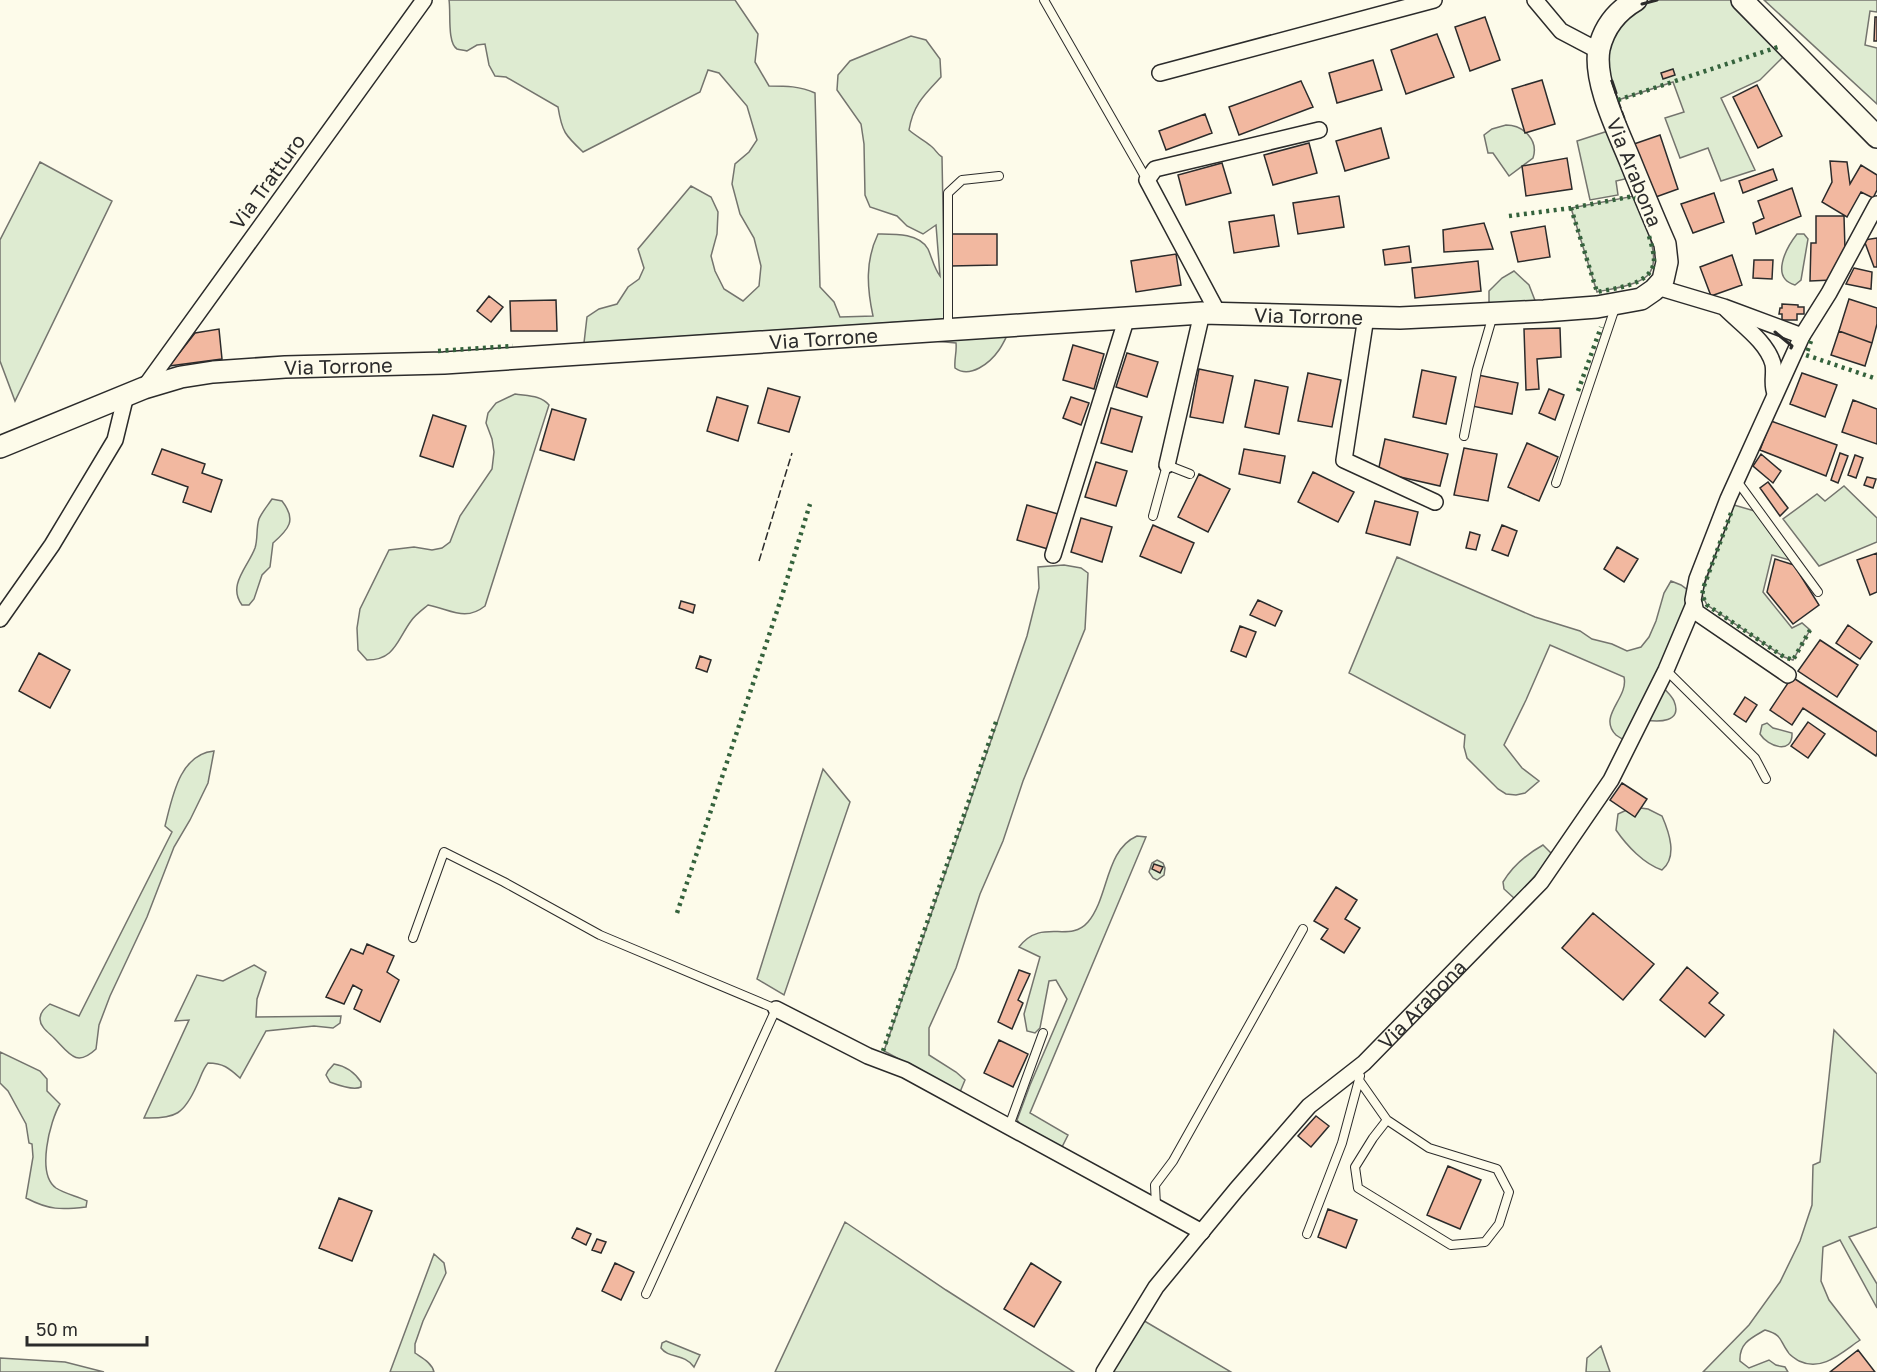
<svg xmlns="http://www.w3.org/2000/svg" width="1877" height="1372" viewBox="0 0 1877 1372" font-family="'Golos Text',sans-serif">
<rect width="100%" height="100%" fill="#fdfbea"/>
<path fill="#deebd1" stroke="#74746e" stroke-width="1.5" d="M449,0H735L758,34L755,62L769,86C786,86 800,86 815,93L820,287L834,302L840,317L873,316C867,288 865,261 878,234C894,234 919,233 928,249C932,258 934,268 940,276L936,225L923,234L907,226L897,216L870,207L865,195L864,144L861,124L837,90L838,75L850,61L911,36L926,40L940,59L941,77C924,95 913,105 909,130C917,137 924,140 931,146C936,150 937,154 942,157L945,319L584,343L587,317L599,309L617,304L628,287L639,279L644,268L638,249L691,186L711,197L718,212L717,234L711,256L715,271L724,289L743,301L759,286L761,266L754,238L740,214L732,184L735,164L749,152L757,140L747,106L719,73L708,70L700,92L583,152C565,135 562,132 558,107L506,77L495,76L489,65L485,44L477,45L467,51C464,50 460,50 457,49C447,43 451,12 449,0Z
M1657,0H1735L1787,53L1760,80L1721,98L1755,170L1721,181L1708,148L1680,158L1665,118L1684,112L1673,82L1618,100L1610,76L1606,47L1611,31L1645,3Z
M1764,0H1877V12L1870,11L1865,45L1877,48V104Z
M1506,125C1523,125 1539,140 1533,158L1509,176L1493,153H1488L1484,135L1492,129Z
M1608,131L1629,178L1616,181L1618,195L1590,200L1577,141Z
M40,162L112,201L15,401L0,361V240Z
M1634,196C1641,215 1665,260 1647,276C1636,286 1610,289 1597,292L1571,208Z
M1797,234H1804L1808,239L1801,280L1795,285C1770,278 1786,248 1797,234Z
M1514,271L1529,285L1536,303L1492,304L1489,302V291L1502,278Z
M1011,328C1007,335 1004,343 999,350C990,363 970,379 955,368C954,359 957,352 956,343L903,338Z
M515,394C527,396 541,395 549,405L485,606C465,622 450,609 428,605C422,610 415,615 411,621C397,640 395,660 367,660L358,650L357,628L360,609L389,550L414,547L432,550L442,548L450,542L460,516L492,469L494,452L492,439L486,423L488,413L496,403Z
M1844,486L1877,518V542L1819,566L1783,519L1817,494L1825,501Z
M272,499L282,501C297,520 289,529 273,543L270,567L262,575L254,599L249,605H242C227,585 248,567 255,548C258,539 256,528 259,519C262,512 268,505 272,499Z
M1734,505L1758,512L1793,561L1772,555L1763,592L1792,628L1802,623L1810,630L1793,660L1784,657L1707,605L1702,595L1704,586Z
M1397,557L1535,617L1580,631L1592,639L1612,644L1627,651L1641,647L1649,637L1656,621L1664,593L1671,581L1681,585L1689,591L1691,606L1662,686C1666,691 1672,696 1674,701C1683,723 1658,722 1645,720L1633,745C1628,741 1621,739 1616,735C1597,716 1629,698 1624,677L1550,645L1526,700L1504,745L1522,768L1539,781L1525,793L1516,795L1506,794L1498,789L1467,758L1464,747L1465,735L1349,673Z
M1064,565L1081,568L1088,573L1085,629L1023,781L1003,841L980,894L956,968L929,1028V1055L956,1072L965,1080L960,1092L884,1051L1027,636L1039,588L1038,567Z
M1767,723L1773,728L1792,733C1793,755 1768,747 1760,734L1762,725Z
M214,751L208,783L190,820L174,847L147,917L110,996L99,1025L96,1049C76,1068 69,1053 54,1038C49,1033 40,1027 40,1019C40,1012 45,1008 50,1004L79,1016L172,832L165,826C172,799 179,754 214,751Z
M823,769L850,802L784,995L757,979Z
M1633,807L1648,809L1662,816C1669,832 1678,857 1662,870C1644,864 1627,846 1616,830L1618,814Z
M1137,836L1146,837L1030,1113L1068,1135L1061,1149L1024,1129L1017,1120L1030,1085L1067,999L1056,980L1049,981L1040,1028L1035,1033L1027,1031L1024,1014L1040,957L1019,947C1042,917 1069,944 1088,922C1109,897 1105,850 1137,836Z
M1543,845L1553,855L1515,899L1504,889L1503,882C1512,867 1527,854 1543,845Z
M1157,860L1163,863L1165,868L1164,875L1157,880L1153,878L1149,872L1152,863Z
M254,965L266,972L257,999L256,1017L341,1016L340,1023L333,1028L314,1026L266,1031L240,1078C229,1068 223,1063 208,1063C202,1070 201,1077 197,1085C184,1114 176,1119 144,1118L189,1020L175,1021L197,975L223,981Z
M1834,1030L1877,1074V1227L1849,1237L1877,1284V1308L1840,1240L1823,1247L1821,1281L1829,1300L1860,1340C1841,1353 1822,1372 1799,1361C1795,1358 1790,1356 1788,1352C1779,1340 1783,1335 1765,1330C1751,1338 1739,1343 1740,1361L1749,1368L1769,1360L1776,1365L1785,1367L1788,1372H1703L1749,1325L1780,1282L1800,1241L1812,1205L1813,1165L1820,1162Z
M0,1052L40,1071L47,1079V1091L60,1104C50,1121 36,1174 56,1188C65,1194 77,1196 87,1201L86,1207C61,1210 49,1210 26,1198L33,1157L32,1144L29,1143L26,1124L8,1091L0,1083Z
M334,1064C346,1066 355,1073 361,1082V1087C353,1091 338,1085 330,1082L326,1075L328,1071Z
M845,1222L946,1290L1074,1372H775Z
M434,1254L444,1263L446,1273L423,1321L415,1344V1353C422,1358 432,1363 434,1372H390Z
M1141,1319L1231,1372H1108Z
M666,1341L700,1355L694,1367C684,1353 669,1359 661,1348L662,1343Z
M1601,1346L1610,1372H1586L1587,1358Z
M0,1358L65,1362L104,1372H0Z"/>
<path fill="#f2b8a0" stroke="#2b2b2b" stroke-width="1.5" d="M1485,17L1500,60L1470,71L1455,27Z
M1875,17H1877V41H1874Z
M1437,34L1454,77L1406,94L1391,50Z
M1373,60L1382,90L1337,103L1329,73Z
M1673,69L1675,75L1663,79L1661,73Z
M1542,80L1555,124L1525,133L1512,89Z
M1301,81L1313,107L1239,135L1229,107Z
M1757,85L1782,136L1758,148L1733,97Z
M1205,114L1212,133L1166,150L1159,131Z
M1381,128L1389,158L1345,171L1336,141Z
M1660,135L1678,189L1653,198L1634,144Z
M1309,143L1317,173L1273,185L1264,155Z
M1567,158L1572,189L1526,196L1522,166Z
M1830,161L1847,162L1850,184L1861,165L1877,175V190L1873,198L1861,192L1847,217L1822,202L1832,182Z
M1222,163L1231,193L1186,205L1178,175Z
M1773,169L1777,180L1743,193L1739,181Z
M1792,188L1801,216L1756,234L1753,223L1764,218L1758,201Z
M1714,193L1724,222L1693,233L1681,204Z
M1339,196L1344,227L1298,234L1293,203Z
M1274,215L1279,246L1234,253L1229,222Z
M1816,216H1844L1845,250L1832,280L1810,281L1811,243H1816Z
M1484,223L1493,249L1444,252L1443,230Z
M1545,226L1550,257L1518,262L1511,232Z
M951,234H997V265L951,266Z
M1877,238V267H1874L1864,240Z
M1409,246L1411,262L1385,265L1383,250Z
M1176,254L1181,285L1136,292L1131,261Z
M1732,255L1742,285L1711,296L1700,267Z
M1754,260H1773L1772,279L1753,278Z
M1478,261L1481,291L1415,298L1412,268Z
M1854,268L1872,272L1871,289L1846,284Z
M489,296L503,307L491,322L477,311Z
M1849,299L1877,308V324L1872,343L1839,331Z
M556,300L557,331H511L510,301Z
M1782,304L1798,305V307H1804V314H1797V320H1782V314H1779L1780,308H1782Z
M1560,328L1561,357L1537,359L1539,389L1526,390L1524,329Z
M219,329L222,359L169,366L195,333Z
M1839,331L1872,343L1865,366L1831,355Z
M1073,345L1104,354L1094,389L1063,380Z
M1127,353L1158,362L1147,397L1116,387Z
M1199,369L1233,376L1223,423L1190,417Z
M1422,370L1456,377L1446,424L1413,417Z
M1308,373L1341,380L1332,427L1298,421Z
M1802,373L1837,385L1825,417L1790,404Z
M1478,375L1518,383L1512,414L1472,406Z
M1255,380L1288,387L1279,434L1245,427Z
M768,388L800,397L789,432L758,423Z
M1549,389L1564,395L1555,420L1539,413Z
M717,397L748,406L738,441L707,431Z
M1071,397L1089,403L1081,425L1063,418Z
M1853,400L1877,409V444L1842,432Z
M1111,408L1142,417L1132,452L1101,443Z
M552,409L586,419L574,460L540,450Z
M433,415L466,426L453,467L420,456Z
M1771,421L1837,445L1826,476L1760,450Z
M1385,439L1448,454L1440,486L1378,472Z
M1527,443L1558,457L1539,501L1508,487Z
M1464,448L1497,454L1488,501L1454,495Z
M162,449L205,464L202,473L222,480L211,512L183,502L188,487L152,474Z
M1244,449L1285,456L1280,483L1239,474Z
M1840,453L1848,456L1838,483L1831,480Z
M1761,454L1781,471L1773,483L1753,466Z
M1855,455L1863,458L1856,478L1848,475Z
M1096,462L1127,471L1116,506L1085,497Z
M1313,472L1354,492L1338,522L1298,502Z
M1199,474L1230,489L1208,532L1178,517Z
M1867,477L1876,479L1873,488L1864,485Z
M1768,482L1788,508L1780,516L1760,488Z
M1375,501L1418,512L1410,545L1366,533Z
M1027,505L1058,514L1048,549L1017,540Z
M1081,518L1112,527L1102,562L1071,552Z
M1153,525L1194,543L1181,573L1140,556Z
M1502,525L1517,531L1508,556L1492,550Z
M1470,532L1480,535L1476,550L1466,548Z
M1617,547L1638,559L1624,582L1604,569Z
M1877,553V592L1870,595L1857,560Z
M1775,559L1794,565L1819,605L1793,624L1767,592Z
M1258,600L1282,611L1275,626L1250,615Z
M681,601L695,605L693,613L679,608Z
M1848,625L1872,642L1860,659L1836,643Z
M1240,626L1256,632L1246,657L1231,651Z
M1820,640L1858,665L1837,697L1798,671Z
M39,653L70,670L50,708L19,691Z
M700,656L711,660L707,672L696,668Z
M1792,677L1877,732V753L1876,756L1803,708L1792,725L1770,710Z
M1745,697L1757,705L1746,722L1734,714Z
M1808,722L1825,734L1808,758L1791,746Z
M1622,783L1647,799L1635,817L1610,800Z
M1154,864L1163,867L1160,873L1152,869Z
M1336,887L1357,900L1345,919L1360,928L1344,953L1321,939L1328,929L1314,921Z
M1593,913L1654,964L1623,1000L1562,948Z
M367,944L394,956L387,972L399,980L380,1022L354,1009L362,990L353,985L344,1004L326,997L351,949L363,954Z
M1687,967L1718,993L1709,1003L1724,1015L1705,1037L1660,1000Z
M1019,970L1030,974L1018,1000L1023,1003L1012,1029L998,1022Z
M999,1040L1028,1054L1013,1087L984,1073Z
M1316,1116L1329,1126L1311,1147L1298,1136Z
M1448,1166L1481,1180L1460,1229L1427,1215Z
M339,1198L372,1211L352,1261L319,1248Z
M1328,1209L1357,1220L1346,1248L1318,1237Z
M577,1228L591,1234L586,1245L572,1238Z
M597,1239L606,1242L601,1253L592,1250Z
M615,1263L634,1272L621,1300L602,1291Z
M1031,1263L1061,1282L1034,1327L1004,1309Z
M1858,1350L1875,1372H1830Z"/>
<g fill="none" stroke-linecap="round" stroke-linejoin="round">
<g stroke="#2b2b2b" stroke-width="10">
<path id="lane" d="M1044,0L1147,180
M948,327V193L962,180L999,176
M1464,436L1477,370L1493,315
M1737,481L1818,592
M1556,483L1615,308
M1153,516L1167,465L1190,474
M1666,670L1755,758L1766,779
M413,938L444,852L504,882L600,935L776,1009L646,1294
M1359,1080L1387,1120L1429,1148L1497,1169L1509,1192L1499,1224L1485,1242L1451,1245L1358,1188L1355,1167L1373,1138L1387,1120
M1009,1126L1043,1033
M1156,1206L1155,1185L1173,1161L1303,929
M1307,1234L1342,1143L1360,1076"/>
</g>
<g stroke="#2b2b2b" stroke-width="18">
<g id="street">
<path d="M1535,0L1561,31L1599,51"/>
<path d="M1160,73L1434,0"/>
<path d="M1657,287L1724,307L1802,336"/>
<path d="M1726,309C1742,325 1767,342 1773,364C1775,374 1771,384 1775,393"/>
<path d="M1218,313L1147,180L1155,169L1319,130"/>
<path d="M1366,317L1344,460L1435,502"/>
<path d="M144,388L424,0"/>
<path d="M1167,465L1202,313"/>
<path d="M1053,555L1127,317"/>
<path d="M0,619L52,545L115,440L126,395"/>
<path d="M1788,675L1696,612L1693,600L1697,579L1728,499L1802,336L1829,293L1877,204"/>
<path d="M776,1009L868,1056L905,1070L1202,1232"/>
<path id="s1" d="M1104,1372L1156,1287L1236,1190L1309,1106L1364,1063L1541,882L1611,780L1666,670L1694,604"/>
</g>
</g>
<g stroke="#2b2b2b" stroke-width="24">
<g id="secondary">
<path d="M1742,0L1877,137"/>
<path id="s2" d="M0,447L144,388L181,377L213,372L285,367L444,363L1202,313L1400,318L1544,311L1597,307L1641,299L1654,290L1663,280L1667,262L1665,244C1653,217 1642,190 1631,163C1619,133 1593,82 1599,49C1604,27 1617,11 1636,0"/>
</g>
</g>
<use href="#lane" stroke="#fdfbea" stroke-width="8"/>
<use href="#street" stroke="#fdfbea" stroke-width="15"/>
<use href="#secondary" stroke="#fdfbea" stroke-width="21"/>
<path stroke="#34623c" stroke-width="4.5" stroke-dasharray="3 4.5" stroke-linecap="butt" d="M1618,100L1778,47
M1636,199L1634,196L1571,208L1597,292C1616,288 1653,285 1654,260C1654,251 1650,241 1648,232
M1509,216L1571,208
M1811,341L1806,355L1877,379
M438,351L513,346
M1578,391L1601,327
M1731,513L1704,586L1702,595L1707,605L1784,657L1793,660L1810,630
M677,913L781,599L810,504
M883,1051L997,719"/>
<path stroke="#2b2b2b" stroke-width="1.5" stroke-dasharray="8 3" stroke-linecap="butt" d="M1611,80L1626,122
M759,561L792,453"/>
<path stroke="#2b2b2b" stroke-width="3" d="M1642,4L1657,0
M1612,81L1616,93
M1775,332L1792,346L1791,348"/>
</g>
<g text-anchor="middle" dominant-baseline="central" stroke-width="4.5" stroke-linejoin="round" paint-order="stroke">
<g font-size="20" fill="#2b2b2b" stroke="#fdfbea">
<text transform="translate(1635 172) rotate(68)">Via Arabona</text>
<text transform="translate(267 181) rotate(-54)">Via Tratturo</text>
<text stroke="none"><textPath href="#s2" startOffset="1324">Via Torrone</textPath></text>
<text stroke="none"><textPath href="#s2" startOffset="838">Via Torrone</textPath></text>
<text stroke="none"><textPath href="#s2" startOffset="352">Via Torrone</textPath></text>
<text stroke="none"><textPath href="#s1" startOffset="489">Via Arabona</textPath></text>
</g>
</g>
<path d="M27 1336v9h120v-9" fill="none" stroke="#2b2b2b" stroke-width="3"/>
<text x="36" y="1336" font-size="18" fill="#2b2b2b" stroke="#fdfbea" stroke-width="4.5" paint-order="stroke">50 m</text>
</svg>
